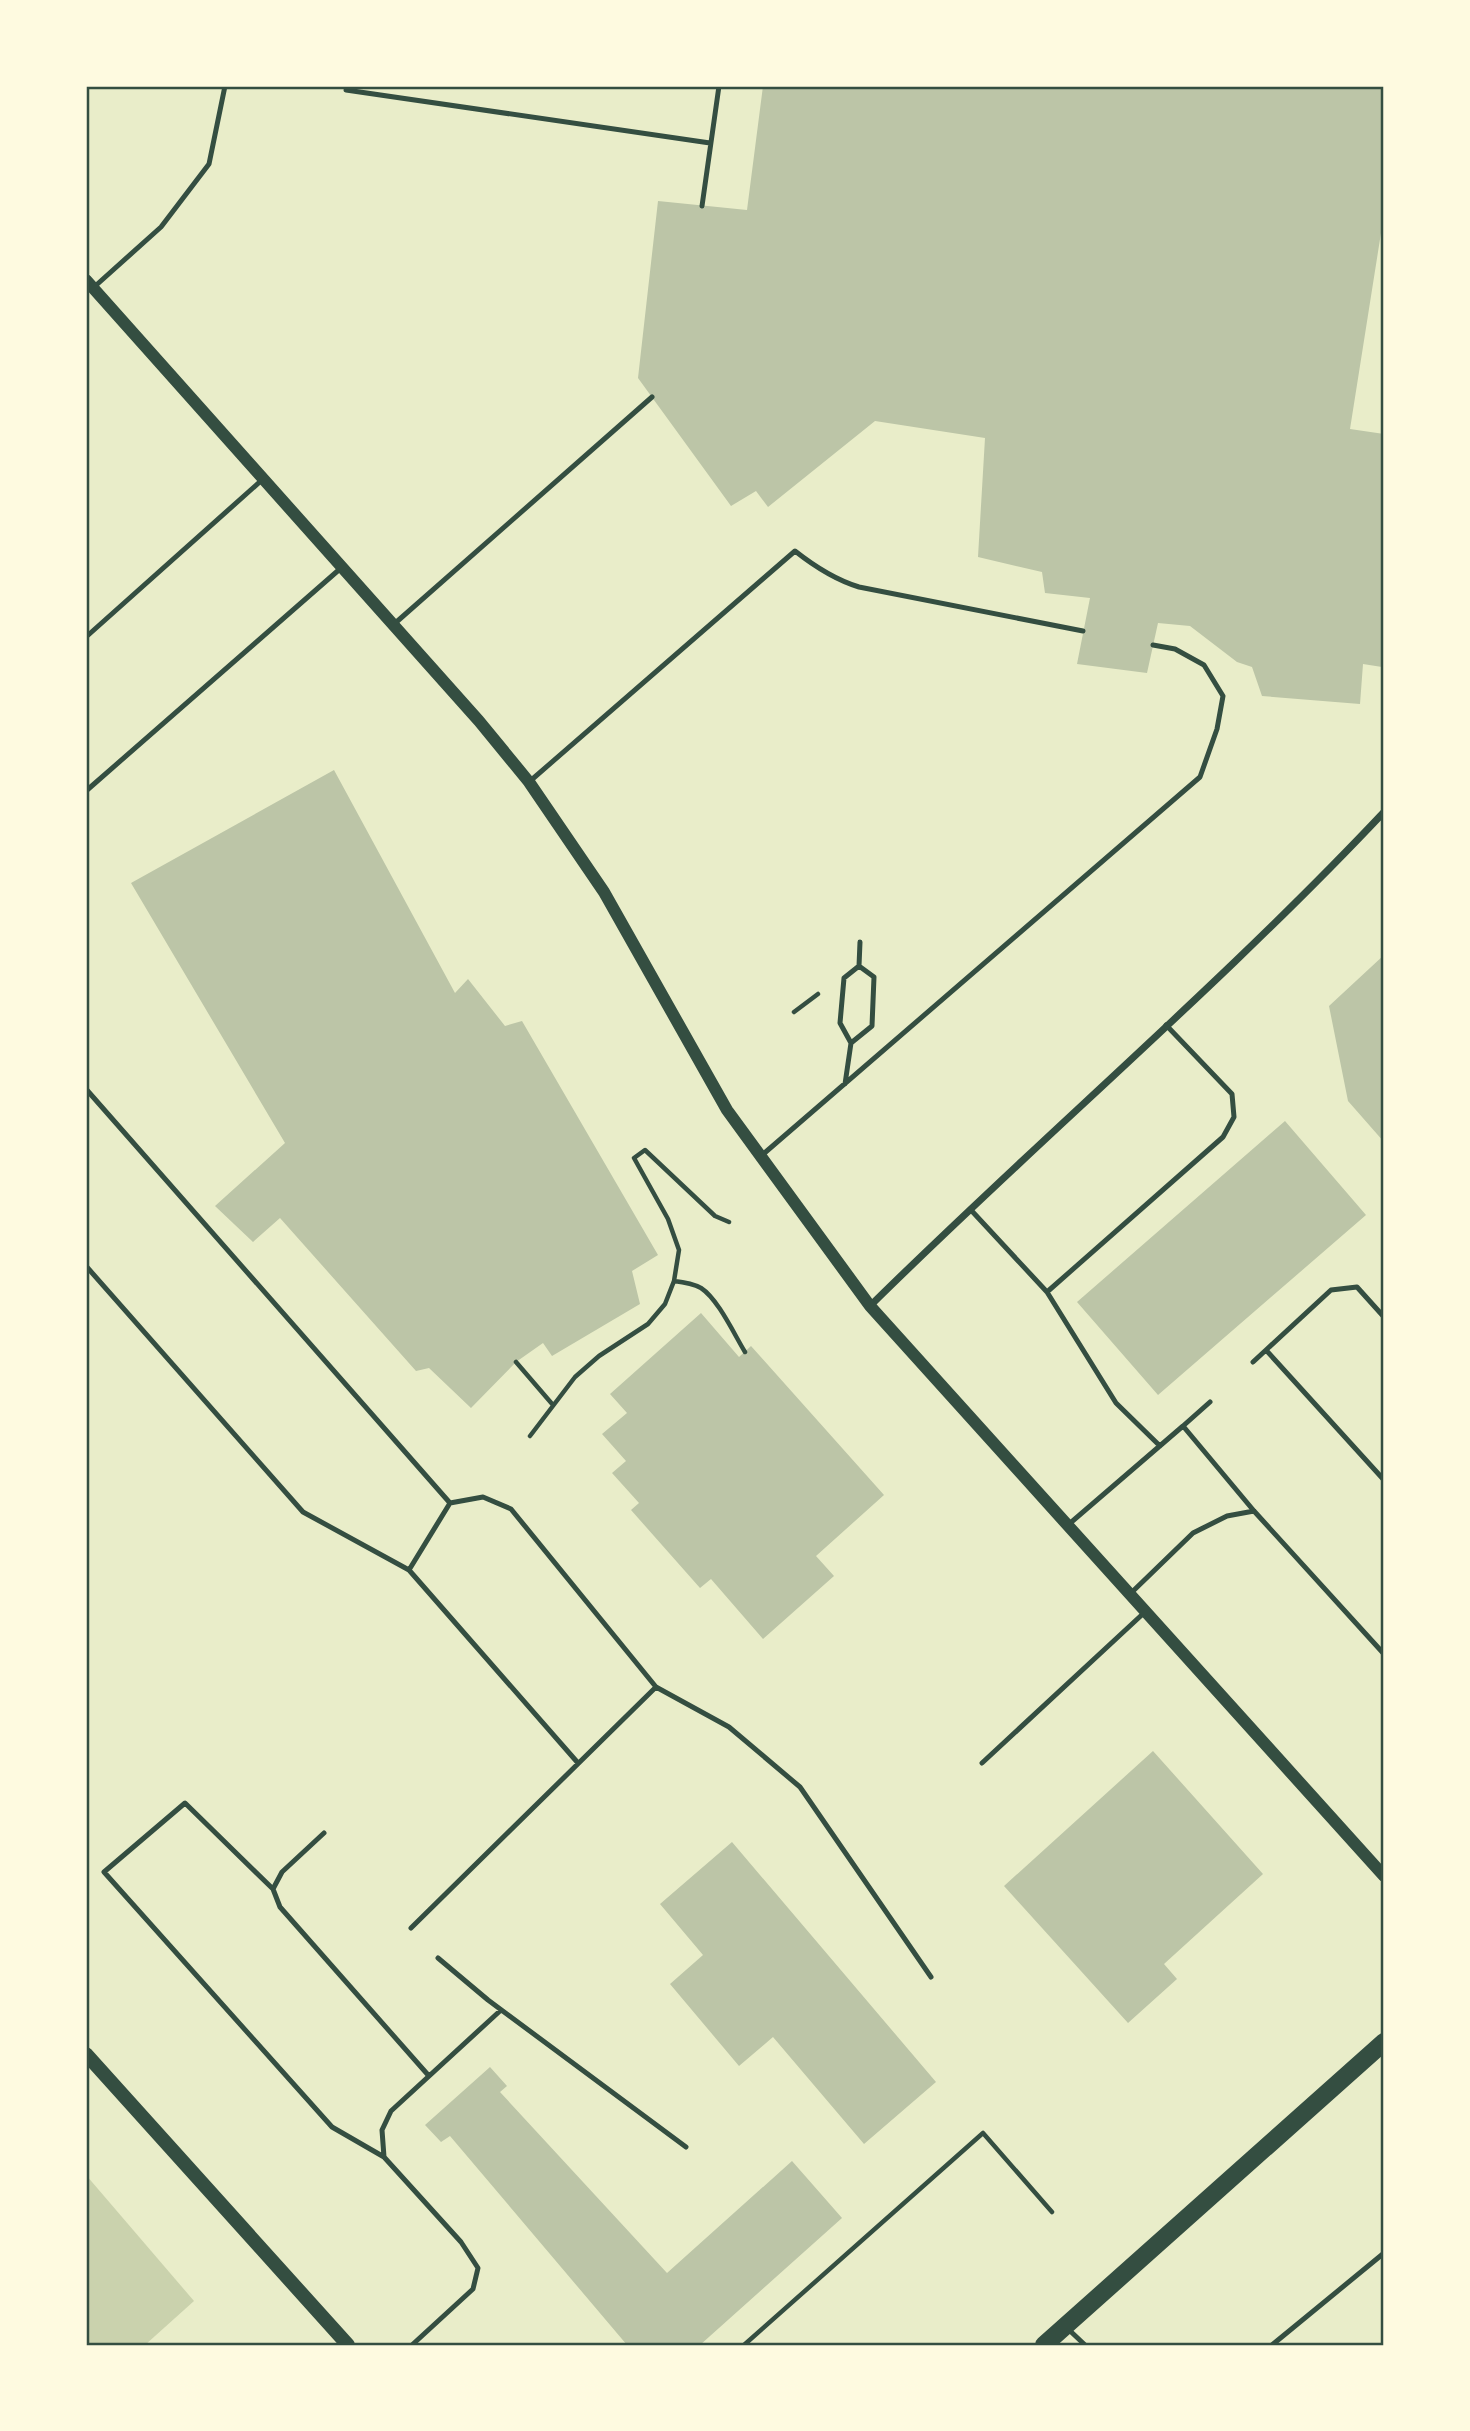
<svg xmlns="http://www.w3.org/2000/svg" width="1470" height="2431" viewBox="0 0 1470 2431" font-family="'Roboto Condensed',sans-serif">
<rect width="100%" height="100%" fill="#e9edc9"/>
<path fill="#cad2ad" d="M86,2175L194,2301L145,2345H86Z"/>
<path fill="#bcc5a7" d="M763,86H1384V214L1350,429L1384,434V652L1382,667L1363,664L1360,704L1262,696L1252,667L1237,662L1190,626L1158,623L1147,673L1077,664L1090,598L1045,593L1042,572L978,557L985,438L875,421L768,507L756,491L731,506L638,378L658,201L747,210Z
M334,770L455,993L468,979L505,1026L522,1021L658,1255L632,1271L640,1304L552,1356L543,1343L516,1362L471,1408L429,1368L416,1371L280,1218L253,1242L215,1206L285,1143L131,883Z
M1384,955V1142L1348,1101L1329,1006Z
M1285,1121L1366,1215L1158,1395L1077,1302Z
M701,1313L739,1357L751,1346L884,1495L816,1556L834,1576L763,1639L711,1579L700,1588L631,1510L639,1503L612,1473L626,1461L602,1434L627,1413L610,1394Z
M1153,1751L1263,1874L1164,1964L1177,1979L1128,2023L1004,1886Z
M732,1842L936,2082L864,2144L773,2037L739,2066L670,1984L703,1955L660,1904Z
M490,2067L507,2086L500,2092L667,2273L792,2161L842,2218L700,2345H627L450,2136L441,2142L425,2125Z"/>
<g fill="none" stroke-linecap="round" stroke-linejoin="round">
<path stroke="#344e41" stroke-width="4.5" d="M794,1012L818,994
M729,1222L715,1216L645,1150L634,1158L668,1219L679,1250L674,1281C683,1282 692,1283 701,1288C718,1299 734,1334 745,1352
M516,1362L553,1405
M530,1436L575,1377L599,1356L648,1324L665,1304L674,1281
M744,2345L983,2133L1052,2212"/>
<path stroke="#344e41" stroke-width="5" d="M346,90L710,143
M702,206L719,86
M93,288L161,227L209,164L225,86
M393,625L652,397
M86,637L263,479
M529,782L795,551C814,566 836,580 859,587L1083,631
M86,791L341,568
M851,1043L872,1026L874,977L859,966
M845,1084L851,1043L840,1023L844,978L859,966L860,942
M86,1089L450,1503L483,1497L511,1509L656,1687L729,1727L800,1787L931,1977
M761,1156L1200,777L1217,729L1223,696L1204,665L1175,649L1153,645
M970,1209L1047,1292L1223,1137L1234,1117L1232,1094L1166,1025
M86,1266L303,1512L409,1570L578,1763
M1047,1292L1116,1403L1160,1446
M1266,1350L1331,1290L1357,1287L1384,1317
M1253,1362L1266,1350L1384,1480
M1210,1402L1183,1426L1254,1511L1384,1654
M1068,1525L1183,1426
M409,1570L450,1503
M1130,1594L1193,1533L1227,1516L1254,1511
M982,1763L1146,1611
M324,1833L282,1872L273,1889L280,1907L429,2076
M273,1889L185,1803L104,1872L332,2127L384,2157
M411,1928L656,1687
M438,1958L488,2000L686,2147
M1067,2328L1085,2345
M412,2345L473,2289L478,2268L461,2242L384,2157L382,2130L391,2111L501,2010
M1272,2345L1384,2253"/>
<path stroke="#344e41" stroke-width="7" d="M870,1306C1039,1139 1221,985 1384,812"/>
<path stroke="#344e41" stroke-width="12" d="M86,280L479,721L529,782L604,892L727,1110L870,1306L1384,1876"/>
<path stroke="#344e41" stroke-width="14" d="M86,2054L348,2345"/>
<path stroke="#344e41" stroke-width="18" d="M1044,2345L1384,2042"/>
</g>
<rect width="1470" height="2431" fill="none" stroke="#fefae0" stroke-width="175"/>
<rect x="88" y="88" width="1294" height="2256" fill="none" stroke="#344e41" stroke-width="2.5"/>
</svg>
